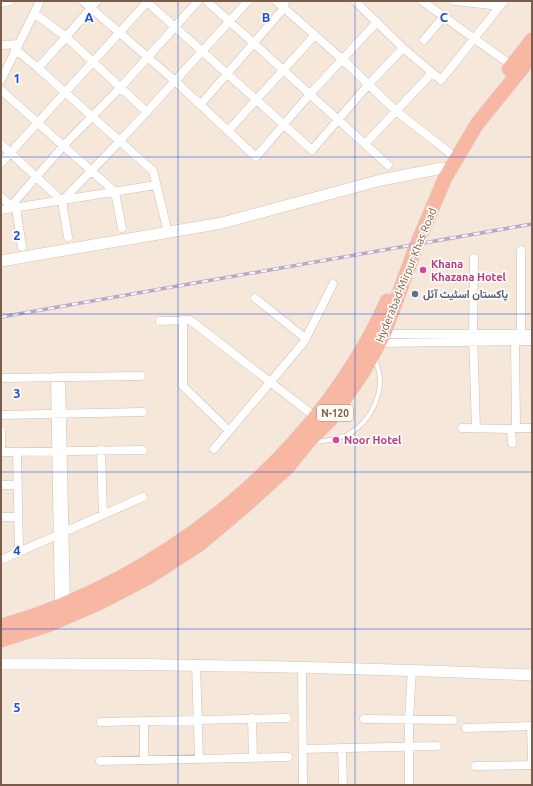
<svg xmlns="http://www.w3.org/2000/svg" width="533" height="786" viewBox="0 0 533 786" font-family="Ubuntu,Vazirmatn,sans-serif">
<rect width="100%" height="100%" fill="#fdf6ec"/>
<path fill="#f5e8da" d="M1,1H532V785H1Z"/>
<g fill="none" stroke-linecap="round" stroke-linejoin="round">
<g stroke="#d1beb0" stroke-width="5">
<path id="lane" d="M314,442C325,441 337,440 347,435C373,421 389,385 374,359"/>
</g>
<g stroke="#d1beb0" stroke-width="9">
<path id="street" d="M83,1L175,81L256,157L310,94L377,22
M97,1L66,37L147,112
M146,1L312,150L368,85L403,48
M207,1L388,165
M276,1L342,59L396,111L450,153
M355,1L403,48L441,80L504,1
M422,1L511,65
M455,1L500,6
M1,3L9,1
M424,40L444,16
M1,45L18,44
M15,49L38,68L66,37L34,13
M38,68L153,171L168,233
M1,80L40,1
M1,90L115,192L122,228
M200,105L284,8L285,1
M228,131L315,35
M1,144L62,201L68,237
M365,144L432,73
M1,163L148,1
M1,197L13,208
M62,201L120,141L248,1
M11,206L64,145L121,87L198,1
M16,208L22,247
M1,210L156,185
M474,258L473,334L476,428
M255,298L305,338
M183,320V386L229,431
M160,321L190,320L314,416
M384,334H532
M378,343L532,341
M55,377L59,607
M61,377L66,604
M1,378L141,376
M1,415L143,412
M462,428L511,429
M516,428H532
M1,431V452
M512,443L511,429L516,428L515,341L521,334V250
M214,449L304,342L333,284
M101,450L103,515
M1,452L143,450
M17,452L19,552
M1,485H18
M1,517H18
M1,560L143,497
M196,664L199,759
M302,667L303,785
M252,718L253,758
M364,719L453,720
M144,721V760
M101,722L287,718
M531,726L532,759
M466,728L532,726
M342,748L343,785
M303,749L437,746
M100,761L288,757
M475,766L532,765
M409,785V719L412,670"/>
</g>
<g stroke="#d6c0b0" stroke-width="12">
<path id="secondary" d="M1,261L222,223L381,180L442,168
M1,664C178,663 355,668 532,675"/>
</g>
<g stroke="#dad1cd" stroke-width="15">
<path id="highway" d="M509,69L532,40
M1,626C163,580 317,457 387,301
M1,640L48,625L99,603L149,577L200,544L245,506L288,467L308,442L331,419L363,372L384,334L417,244L445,178L477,124L532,56"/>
</g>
<use href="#lane" stroke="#fff" stroke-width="4"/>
<use href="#street" stroke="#fff" stroke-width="8"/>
<use href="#secondary" stroke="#fff" stroke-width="11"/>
<use href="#highway" stroke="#f7b7a3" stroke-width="14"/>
<g stroke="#b9a8c9" stroke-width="3.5">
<path id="rail" d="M1,317L532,224"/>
</g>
<use href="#rail" stroke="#fffaf3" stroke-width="2" stroke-dasharray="6" stroke-linecap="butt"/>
</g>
<path fill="none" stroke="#1d4ed8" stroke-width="1" stroke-opacity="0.55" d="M178,1V785M355,1V785M1,157H532M1,314H532M1,472H532M1,629H532"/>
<g fill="#d1479c" stroke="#fffaf3" stroke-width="1.5">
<circle cx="423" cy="270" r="4"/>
<circle cx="336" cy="440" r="4"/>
</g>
<circle fill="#5c6f8a" stroke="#fffaf3" stroke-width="1.5" cx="415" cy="294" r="4"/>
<g text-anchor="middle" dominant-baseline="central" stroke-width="3.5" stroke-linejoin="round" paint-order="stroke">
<rect fill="#fffaf3" stroke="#a28b7f" stroke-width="1" x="317" y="405" width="36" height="16" rx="3"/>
<g font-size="10" font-weight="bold" fill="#7a5c4d">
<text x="335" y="413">N-120</text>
</g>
<g font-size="11" font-weight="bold" fill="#b23c85" stroke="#fffaf3" text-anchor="start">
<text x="431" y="264">Khana<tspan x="431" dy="13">Khazana Hotel</tspan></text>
<text x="344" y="440">Noor Hotel</text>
</g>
<g font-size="11" fill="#7a5c4d" stroke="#fffaf3">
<text transform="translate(406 275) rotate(-68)">Hyderabad-Mirpur Khas Road</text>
</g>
<g font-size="11" font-weight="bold" fill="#4e5e75" stroke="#fffaf3" text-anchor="start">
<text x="423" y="294">پاکستان اسٹیٹ آئل</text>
</g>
</g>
<g font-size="13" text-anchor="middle" font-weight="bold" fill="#1d4ed8" stroke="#fffaf3" stroke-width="3.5" stroke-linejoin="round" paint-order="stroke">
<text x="89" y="22">A</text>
<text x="266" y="22">B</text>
<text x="444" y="22">C</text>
<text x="17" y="83">1</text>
<text x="17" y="240">2</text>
<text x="17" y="398">3</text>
<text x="17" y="555">4</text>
<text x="17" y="712">5</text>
</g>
<rect width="533" height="786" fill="none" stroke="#7a5c4d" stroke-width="4"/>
</svg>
